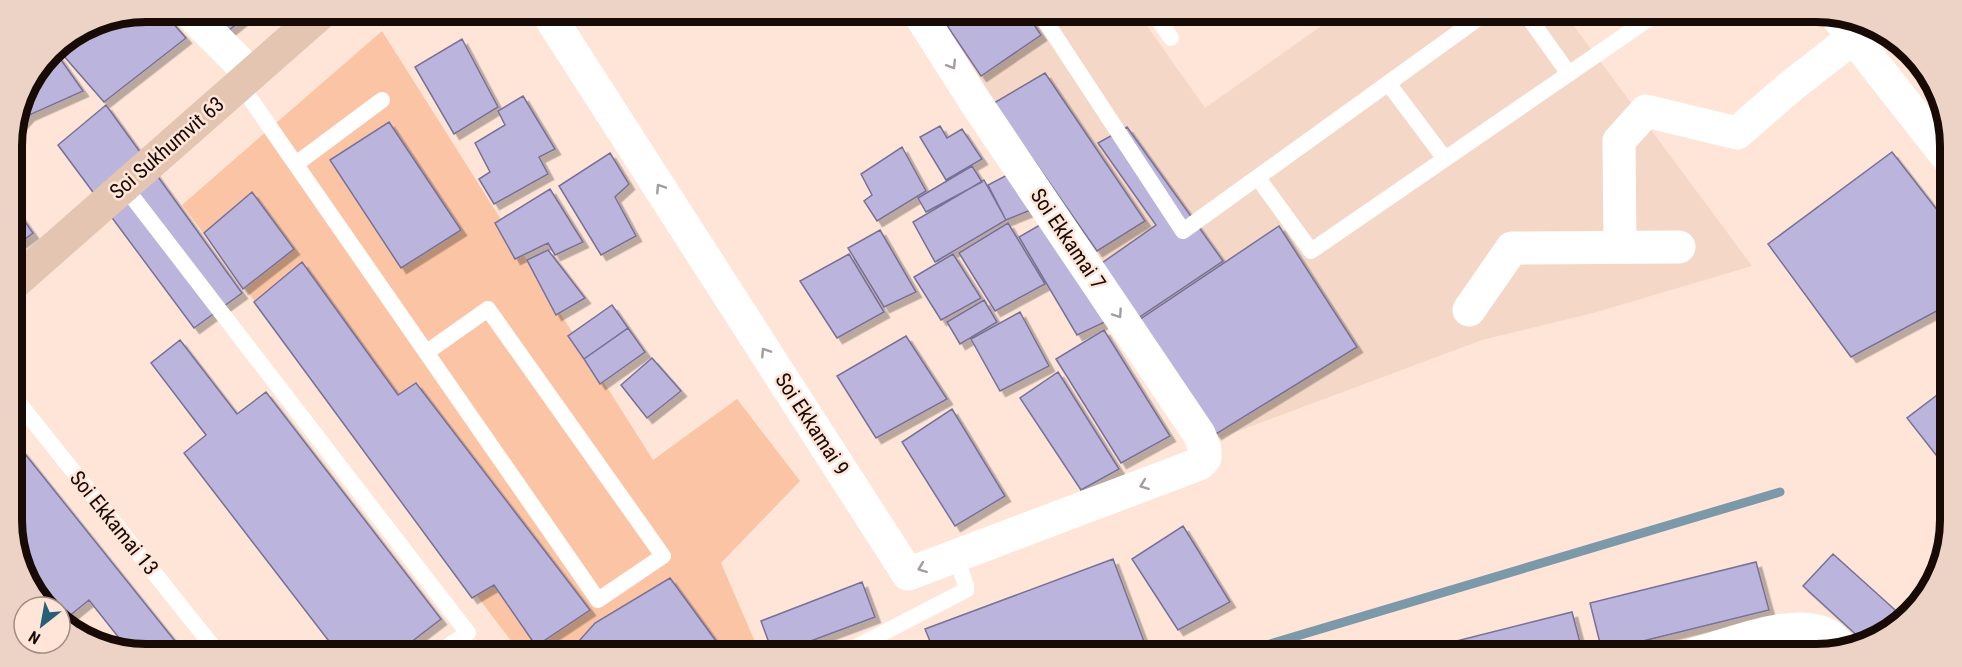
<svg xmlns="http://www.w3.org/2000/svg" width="1962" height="667" viewBox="0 0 1962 667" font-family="'Roboto Condensed',sans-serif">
<defs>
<filter id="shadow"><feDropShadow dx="5.5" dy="5.5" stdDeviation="0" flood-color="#0004"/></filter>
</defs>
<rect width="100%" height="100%" fill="#fee5d7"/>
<path fill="#f4d7c6" d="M926,15L1140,16L1205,108L1334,17L1568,18L1752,266L1593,313L1482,340L1198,446Z"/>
<path fill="#fbc4a4" d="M382,31L653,460L737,399L800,481L721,563L759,651L518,650L182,205Z"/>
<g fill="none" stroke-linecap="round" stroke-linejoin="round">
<path stroke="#7c99a9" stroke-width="9" d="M1243,652L1780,492"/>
</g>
<path fill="#bbb5dd" stroke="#787196" stroke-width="1.5" filter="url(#shadow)" d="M147,12H163L186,38L104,102L63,55L104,20Z
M203,12H252L224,34Z
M940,15L1028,16L1041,35L981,76Z
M462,39L498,107L454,134L415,67Z
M54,50L83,91L29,115L14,131L26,88Z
M1045,73L1145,221L1097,251L994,103Z
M523,96L555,149L539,157L548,174L494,204L479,179L490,172L475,143L505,125L498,111Z
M106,105L242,293L194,328L58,145Z
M389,122L461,230L401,268L330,160Z
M940,126L947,138L962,129L982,159L946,180L920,137Z
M1127,127L1223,261L1138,318L1102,263L1156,225L1098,143Z
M902,147L926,191L877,221L864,201L872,195L861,174Z
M1892,152L1948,224L1946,306L1851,357L1768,244Z
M610,153L629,184L615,197L636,236L601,255L559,186Z
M972,166L982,182L926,212L918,198Z
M1013,172L1033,209L1006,220L988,185Z
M984,180L1006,220L935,262L913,222Z
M550,189L583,242L555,255L548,243L515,259L495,223Z
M252,192L294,249L243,289L204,233Z
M13,205L33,233L13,248Z
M1045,222L1107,321L1077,335L1019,237Z
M1008,223L1045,284L995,311L959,253Z
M1279,226L1357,347L1216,434L1139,320Z
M880,230L916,292L884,307L848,248Z
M548,250L585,298L556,315L527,260Z
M849,254L884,312L837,338L800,281Z
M953,254L981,298L941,320L914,277Z
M302,262L398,395L416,383L590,610L536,646L494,585L472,598L254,302Z
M984,300L997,322L960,344L947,322Z
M612,305L628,328L584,359L568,336Z
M1020,312L1049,366L1000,391L971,339Z
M628,328L645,352L600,384L584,359Z
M1104,330L1170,436L1121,463L1056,359Z
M906,336L947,399L876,438L837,376Z
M180,340L237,414L266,392L441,619L402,649H335L184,453L206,435L151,363Z
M652,358L681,391L647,418L621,385Z
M1058,372L1119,469L1081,490L1020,398Z
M1945,389L1944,465L1907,418Z
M952,409L1005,496L955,526L902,442Z
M21,449L179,646L175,648H127L89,600L63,621L60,619V607H49L37,591L15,546L14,455Z
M1183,526L1230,602L1178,630L1132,559Z
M1833,554L1904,618L1897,627L1862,640L1803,586Z
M1113,559L1145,644L1124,652L934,651L925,629Z
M1756,562L1769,610L1602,651L1590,603Z
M670,578L716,641L707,650H571L595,623Z
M862,582L875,617L784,651H772L761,621Z
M1572,612L1583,654L1409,653Z"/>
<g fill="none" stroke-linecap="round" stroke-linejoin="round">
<path stroke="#fff" stroke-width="16" d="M1042,16L1183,231L1480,17
M1156,16L1171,38
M1529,18L1569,74
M1388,83L1445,159
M240,84L598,600L663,556L488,309L427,352
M296,164L382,100
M1258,178L1311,251L1650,18
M124,186L468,633L444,649
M14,397L214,648
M848,651L966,590V586L956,556"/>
<path stroke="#fff" stroke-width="33" d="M189,12L251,74
M548,14L908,574L1199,464L1205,458V449L1199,434L974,100L920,15
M1620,247L1619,141L1646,111L1737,133L1790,87L1854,37
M1469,310L1512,248L1679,247
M1695,654C1731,644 1794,617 1828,635C1833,638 1838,644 1842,648"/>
<path stroke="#fff" stroke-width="33" d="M1839,19L1948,158"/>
<path stroke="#e3c5b1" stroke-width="33" d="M13,284L321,13"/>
</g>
<defs><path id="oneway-chevron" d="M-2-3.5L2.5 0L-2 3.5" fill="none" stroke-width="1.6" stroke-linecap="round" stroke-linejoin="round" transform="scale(1.5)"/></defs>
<g stroke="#a39d9b">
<use href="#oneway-chevron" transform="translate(952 65) rotate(58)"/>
<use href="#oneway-chevron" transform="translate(660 188) rotate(-123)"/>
<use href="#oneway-chevron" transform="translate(1118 314) rotate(56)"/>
<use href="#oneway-chevron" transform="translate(765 352) rotate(-123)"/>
<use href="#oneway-chevron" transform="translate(1144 485) rotate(159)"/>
<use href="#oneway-chevron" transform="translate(922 568) rotate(159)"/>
</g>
<g text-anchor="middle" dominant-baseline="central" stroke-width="5" stroke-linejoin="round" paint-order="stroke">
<g font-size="21" fill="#180a04" stroke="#fee5d7">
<text transform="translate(167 148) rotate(-41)">Soi Sukhumvit 63</text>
<text transform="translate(1068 239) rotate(56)">Soi Ekkamai 7</text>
<text transform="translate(812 424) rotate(57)">Soi Ekkamai 9</text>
<text transform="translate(114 523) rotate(51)">Soi Ekkamai 13</text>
</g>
</g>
<path d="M0 0H1962V667H0ZM146 22H1816A124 124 0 0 1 1940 146V520A124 124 0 0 1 1816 644H146A124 124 0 0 1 22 520V146A124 124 0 0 1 146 22Z" fill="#ecd3c6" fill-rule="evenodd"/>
<path fill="none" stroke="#180a04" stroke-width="8" d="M146 22H1816A124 124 0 0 1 1940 146V520A124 124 0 0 1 1816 644H146A124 124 0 0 1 22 520V146A124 124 0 0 1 146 22Z"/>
<g transform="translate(42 625) rotate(211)"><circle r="28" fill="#fee5d7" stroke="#a28d83" stroke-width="1.5"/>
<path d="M0-4.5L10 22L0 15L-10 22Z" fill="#275e78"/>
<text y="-9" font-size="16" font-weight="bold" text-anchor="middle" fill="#180a04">N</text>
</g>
</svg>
